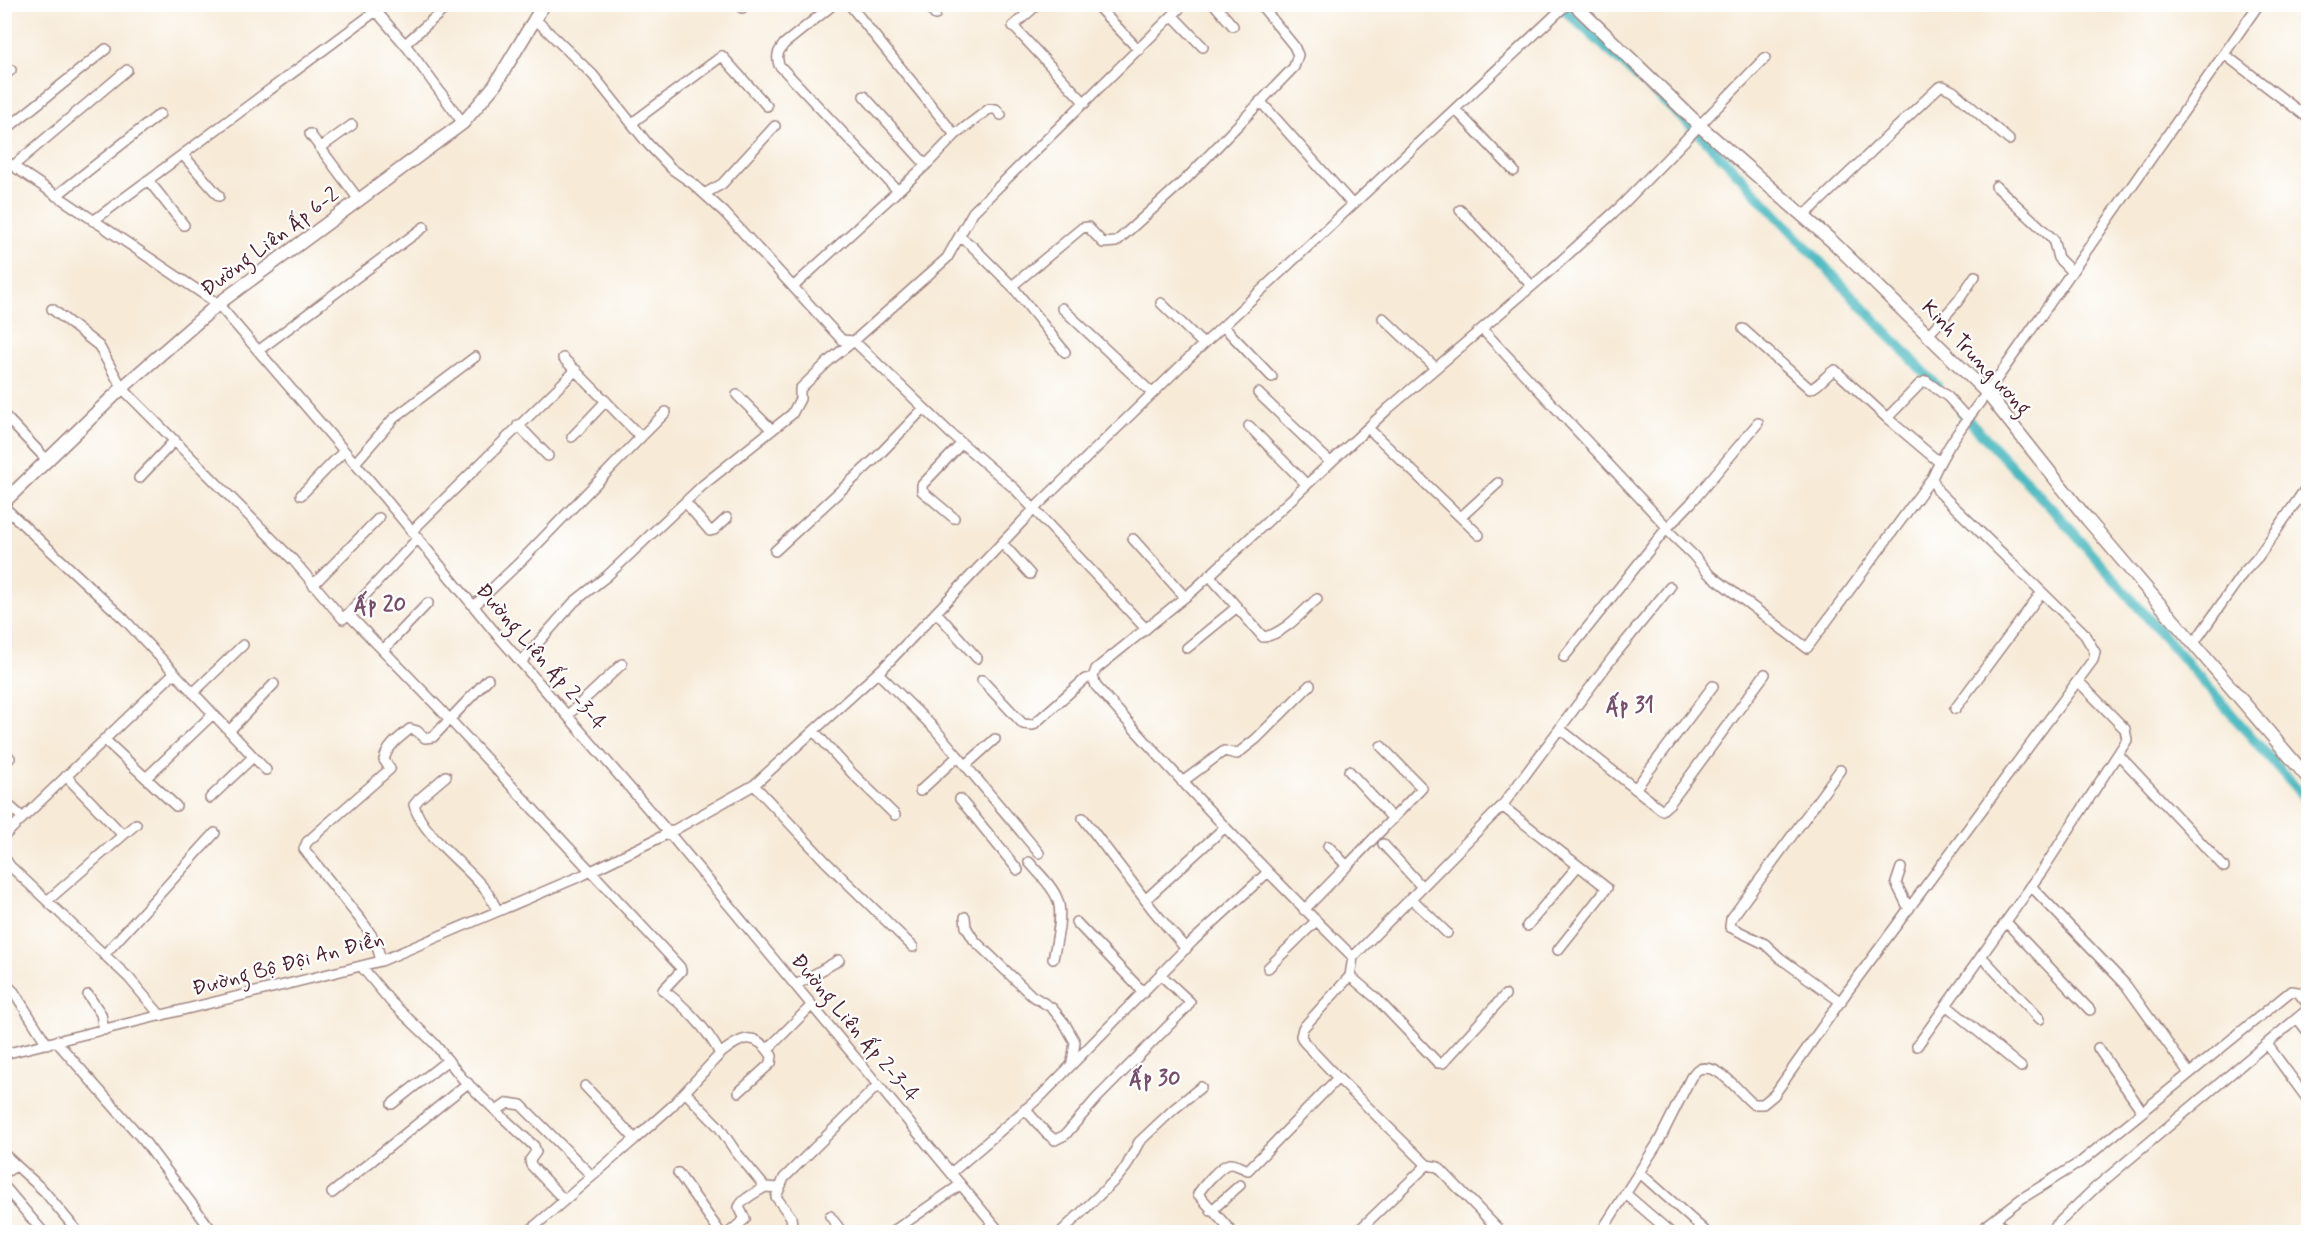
<svg xmlns="http://www.w3.org/2000/svg" width="2313" height="1237" viewBox="0 0 2313 1237" font-family="Mynerve,sans-serif">
<rect width="100%" height="100%" fill="#fff"/>
<filter id="ink" filterUnits="userSpaceOnUse"><feTurbulence type="fractalNoise" baseFrequency=".0167" numOctaves="2"/><feDisplacementMap in="SourceGraphic" scale="12" xChannelSelector="R" yChannelSelector="G"/><feConvolveMatrix kernelMatrix="1 2 1 2 8 2 1 2 1" color-interpolation-filters="sRGB"/></filter>
<filter id="wash" filterUnits="userSpaceOnUse"><feTurbulence type="fractalNoise" baseFrequency=".008" numOctaves="4" result="noise"/><feDisplacementMap in="SourceGraphic" scale="24" xChannelSelector="R" yChannelSelector="G"/><feGaussianBlur stdDeviation="1.35" result="paint"/><feColorMatrix in="noise" values="0 0 0 0 0 0 0 0 0 0 0 0 0 0 0 0 0 1.4 0 .05"/><feComposite in="paint" operator="in"/></filter>
<g filter="url(#wash)">
<rect width="100%" height="100%" fill="#f7ebd8"/>
<g fill="none" stroke-linecap="round" stroke-linejoin="round">
<path stroke="#4bbac1" stroke-width="10" d="M1558,4L1706,140L1937,386
M1962,413L2066,524L2308,802"/>
</g>
</g>
<g filter="url(#ink)">
<g fill="none" stroke-linecap="round" stroke-linejoin="round">
<g stroke="#a08582" stroke-width="12">
<path id="minor" d="M370,4L407,47L463,123
M736,4L742,8L748,4
M834,4L784,44C778,52 776,55 779,65L898,191
M926,4L935,15
M1038,4L1013,26L1085,103
M1095,4L1139,50
M1214,4L1233,26
M1173,16L1203,47
M534,18L593,75L648,144L672,169L692,183L724,212L842,340L854,341L950,433L1015,489L1146,629
M405,44L450,4
M2224,54L2308,118
M4,76L11,70
M864,96L926,165
M1260,101L1352,204
M1455,109L1514,171
M632,123L722,56L767,106
M4,131L106,49
M310,134L359,200
M955,135L989,109H996L1001,115
M320,148L352,125
M183,155L219,196
M4,160L218,304L383,496L493,630L669,833L1000,1232
M13,166L127,70
M148,180L184,225
M1996,186L2053,239L2058,258L2071,271
M704,194L722,184L775,126
M56,196L160,114
M1460,210L1532,286
M1804,216L1939,87L1943,86L1953,91L2009,140
M93,221L376,11
M960,237L972,246L1012,286L1082,228L1088,227L1103,243L1116,242L1187,178L1294,67L1298,55L1294,46L1260,4
M1012,286L1065,352
M793,287L926,165L955,135L849,4
M1161,303L1203,344
M1062,308L1152,393
M52,309L99,346L122,388L294,561L343,619L418,538
M1383,318L1436,368
M1223,326L1272,377
M1482,329L1667,527
M1743,329L1810,389C1820,386 1825,375 1835,370L1887,418L1920,384L1926,381L1948,397L1967,418
M1929,334L1958,301L1975,276
M258,351L424,227
M1258,393L1330,462
M737,395L772,430
M4,415L48,461
M1887,418L1939,462
M518,425L548,456
M1249,426L1306,484
M1368,428L1479,535
M572,437L606,401
M641,437L666,412
M355,463L394,418L475,357
M139,478L175,440
M301,495L344,451
M685,502L710,531L714,530L727,518
M4,507L124,619L266,770
M1461,517L1498,483
M954,518L922,491V485L962,443
M1666,529L1693,555L1708,573L1807,648L1932,478
M412,531L576,370
M1133,539L1185,597
M1002,543L1030,574
M775,551L876,458L924,408
M1209,575L1263,637C1283,635 1303,611 1317,599
M313,585L379,518
M1670,587L1613,657L1502,806L1353,957C1264,870 1179,780 1096,686L1093,677L1096,669L1195,589L1389,408L1552,269L1622,205L1765,58
M474,606L521,561L641,437L563,358
M936,612L977,658
M348,614L439,708L680,967L681,971L663,990C685,1006 708,1030 720,1054L671,1107L635,1139L585,1086
M2194,643L2243,573L2258,557L2308,485
M1187,648L1237,607
M383,650L428,603
M1564,657L1666,529L1691,503L1758,423
M521,662L574,602L607,576L703,485L792,414L800,399V389L831,359L854,341L947,258L973,212L1184,4
M878,673L935,729L1039,853
M982,680L1023,724L1033,725L1085,679L1093,677
M193,693L243,645
M1955,709L2041,593
M568,715L622,664
M1560,729L1662,810L1670,803L1765,674
M229,731L274,684
M814,731L852,773L895,815
M104,739L176,806
M4,752L10,758
M2119,755L2224,867
M966,765L995,739
M1840,770L1731,919L1730,927L1765,944L1780,958L1841,1002
M1349,771L1393,819
M66,776L123,835
M446,776L419,799L414,805C423,837 467,865 486,891C491,897 494,905 498,911
M146,778L213,714
M1182,782L1224,751L1237,754L1256,739L1310,685
M754,785L825,861L913,947
M1635,789L1713,686
M920,791L958,756
M210,798L253,757
M960,799L1018,870
M4,801L23,818
M1502,806L1607,888L1558,950
M1083,818L1153,910L1186,949
M4,836L174,673
M1383,844L1422,887
M4,857L10,866L129,978L161,1016
M1029,862C1038,873 1054,887 1058,901C1063,916 1056,944 1053,959
M1347,866L1422,788L1381,746
M1901,868L1896,883L1909,909
M2031,886L2125,984L2189,1073
M1411,898L1447,933
M1145,900L1224,828
M47,901L136,824
M1304,910L1347,866L1328,846
M965,917L966,927L974,940L1031,995L1052,1008L1065,1024L1075,1042L1072,1063
M1076,922L1144,993
M2006,922L2090,1010
M1527,926L1577,867
M104,955L215,833
M1981,956L2040,1019
M381,961L376,942L364,924L304,849L307,842L390,769L384,760C387,746 399,738 410,729L417,731L425,738L433,737L488,679
M361,966L391,1002L434,1043L462,1078L496,1111L508,1103L521,1105L592,1176
M1268,968L1316,921
M1350,976L1377,999L1438,1063H1443L1505,995
M796,985L839,960
M4,990L9,987L14,992L47,1044
M88,995L101,1014L104,1030
M1946,1005L2021,1067
M2297,1018L2308,1032
M56,1041L144,1141L213,1232
M2267,1044L2308,1100
M1917,1046L2042,871L2127,740L2125,729L2079,682
M2098,1048L2142,1111
M768,1049L812,1005
M4,1054L381,961L583,875L669,833L754,785L885,666L1039,504L1191,356L1567,4
M720,1054C741,1037 755,1030 772,1056L771,1063L739,1092
M1338,1078L1304,1042L1301,1036L1303,1028L1350,976L1353,957
M685,1092L719,1127L736,1152L765,1187
M392,1104L448,1060
M1025,1109L1046,1133L1055,1140L1065,1135L1097,1098L1187,1007L1190,1002L1161,975
M496,1111L534,1146L536,1152L530,1160L531,1165L564,1200
M4,1154L44,1191L78,1232
M4,1173L16,1166
M678,1173L720,1232
M951,1173L1041,1096L1194,940L1267,873
M1640,1173L1704,1230
M4,1186L43,1232
M332,1193L468,1083
M1627,1195L1670,1232
M1211,1211L1240,1185
M830,1216L842,1232
M1995,1219L2007,1232
M528,1232L635,1139
M730,1232L745,1219L739,1207C743,1198 756,1193 765,1187L780,1188
M793,1232L791,1217L776,1197L784,1178L878,1085
M892,1232L960,1185
M984,1232L992,1224
M1061,1232L1117,1178L1126,1167L1139,1142L1174,1109L1201,1087
M1232,1232L1198,1194C1203,1186 1220,1166 1229,1164C1235,1163 1242,1168 1248,1170L1338,1078L1427,1165L1438,1167L1501,1232
M1357,1232L1427,1165
M1601,1232L1659,1141L1691,1077L1697,1070C1718,1060 1739,1093 1753,1104H1763L1774,1095L1847,992L2093,660L2095,652L2083,632L1938,491L1932,478C1946,447 1966,420 1987,393L2259,4
M1978,1232L2021,1199L2082,1161L2291,991L2298,992L2308,1005
M2049,1232L2095,1188L2308,1009"/>
</g>
<g stroke="#a08582" stroke-width="15">
<path id="tertiary" d="M1574,4L1700,126L1833,242L1987,393L2088,520L2308,778
M4,502L122,388L218,304L463,123L495,85L544,4"/>
</g>
<use href="#minor" stroke="#fff" stroke-width="9"/>
<use href="#tertiary" stroke="#fff" stroke-width="12"/>
</g>
</g>
<g text-anchor="middle" dominant-baseline="central" stroke-width="4.5" stroke-linejoin="round" paint-order="stroke">
<g font-size="21" fill="#4a1f2b" stroke="#fff">
<text transform="translate(270 242) rotate(-37)">Đường Liên Ấp 6-2</text>
<text transform="translate(1976 358) rotate(47)">Kinh Trung ương</text>
<text transform="translate(541 657) rotate(49)">Đường Liên Ấp 2-3-4</text>
<text transform="translate(288 964) rotate(-15)">Đường Bộ Đội An Điền</text>
<text transform="translate(855 1028) rotate(50)">Đường Liên Ấp 2-3-4</text>
</g>
<g font-size="22" font-weight="bold" fill="#764e6a" stroke="#fff">
<text x="380" y="605">Ấp 20</text>
<text x="1630" y="706">Ấp 31</text>
<text x="1155" y="1079">Ấp 30</text>
</g>
</g>
<rect width="2313" height="1237" fill="none" stroke="#fff" stroke-width="24"/>
</svg>
